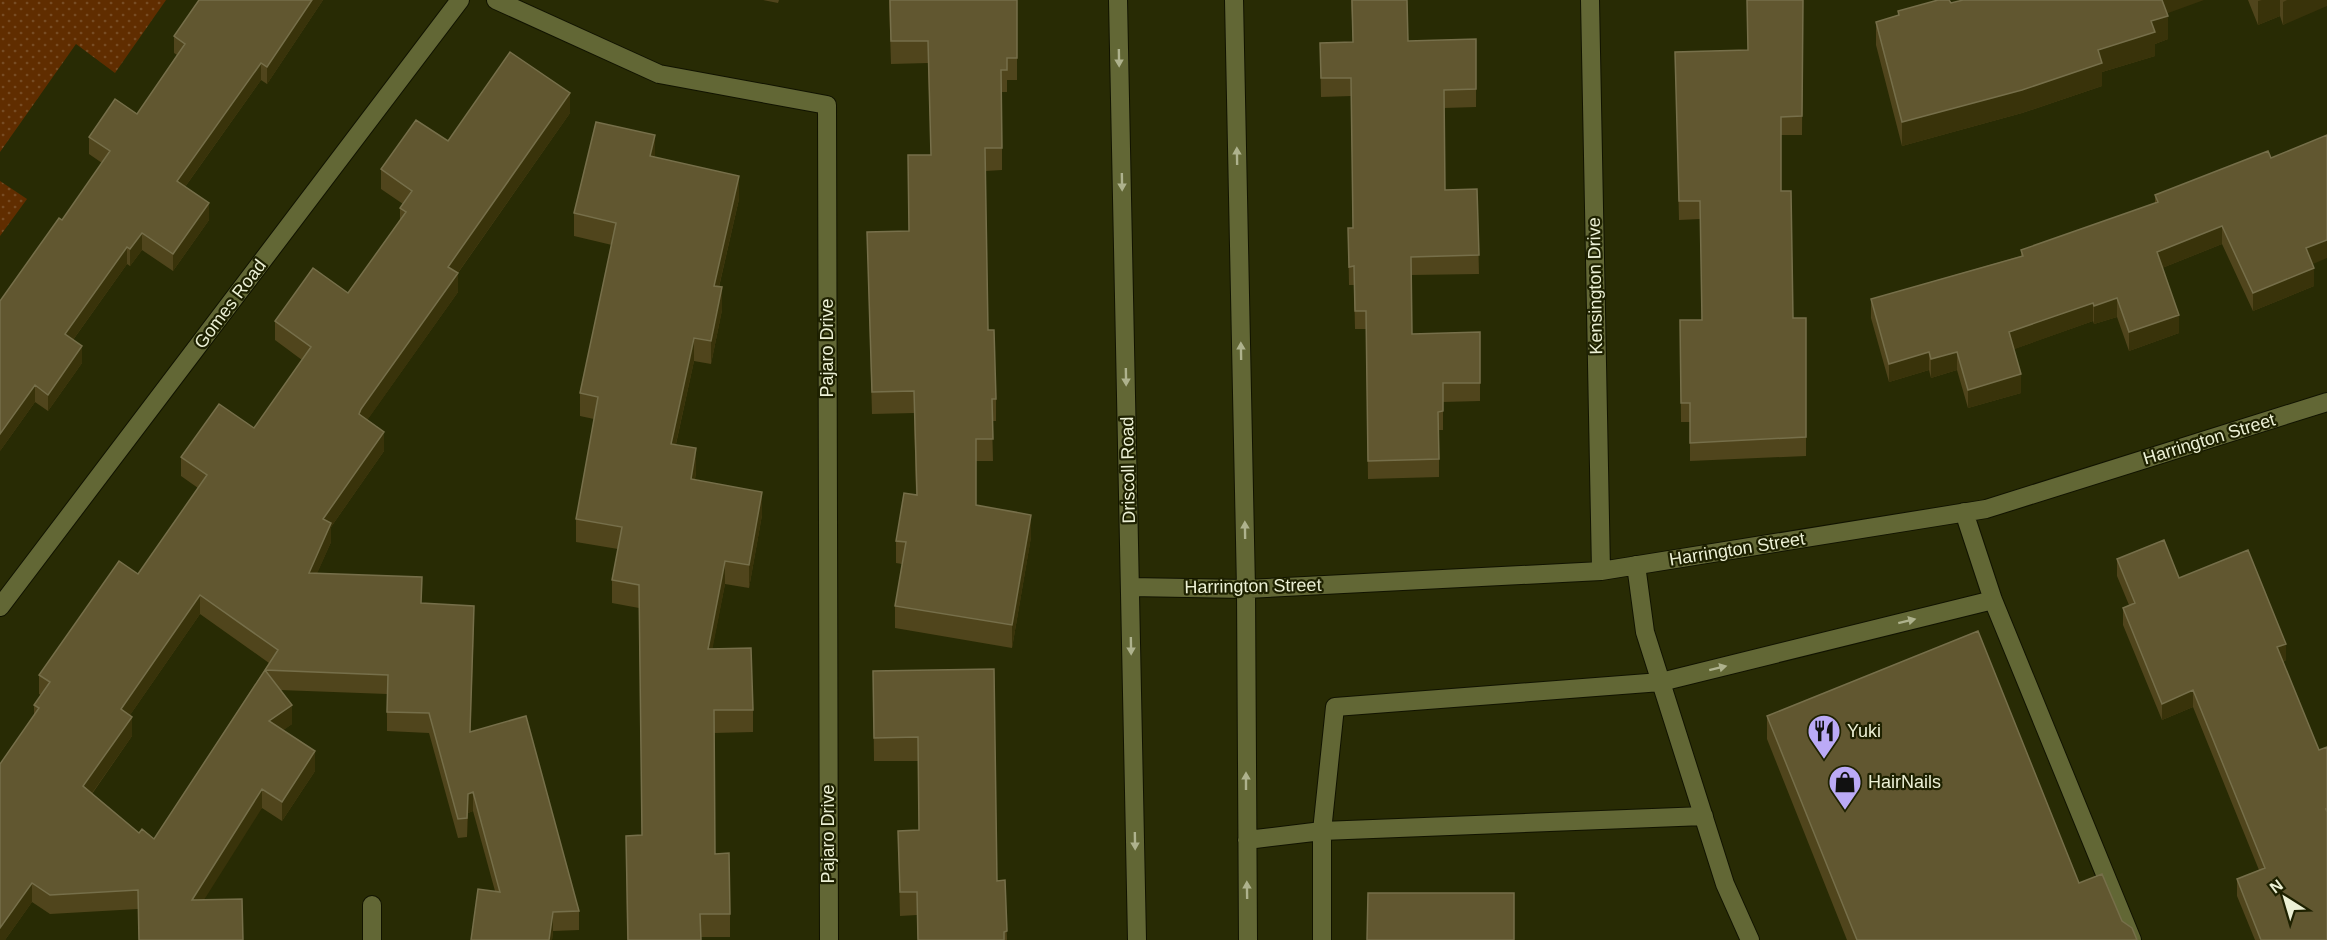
<svg xmlns="http://www.w3.org/2000/svg" width="2327" height="940" viewBox="0 0 2327 940" font-family="Helvetica,sans-serif">
<defs>
<pattern id="grass-dots" width="8" height="8" patternUnits="userSpaceOnUse" patternTransform="scale(1.5)"><rect width="8" height="8" fill="#602d00"/><path d="M2 2h.1M6 6h.1" fill="none" stroke="#774c24" stroke-width="1.8" stroke-linecap="round"/></pattern>
</defs>
<rect width="100%" height="100%" fill="#282b04"/>
<path fill="url(#grass-dots)" d="M0,0H166L115,73L76,44L0,152Z
M0,181L27,199L0,236Z"/>
<g fill="none" stroke-linecap="round" stroke-linejoin="round">
<g stroke="#111300" stroke-width="20">
<path id="minor" d="M496,0L659,74L827,105L829,940
M1118,0L1137,940
M1234,0L1246,589L1248,940
M1590,0L1601,571
M1964,512L1993,600L2132,940
M1636,565L1645,632L1725,884L1750,940
M1130,587L1246,589L1601,571L1986,509L2327,402
M0,607L460,0
M1704,816L1322,831L1335,707L1661,682L1993,600
M1247,840L1322,831V940
M372,940V905"/>
</g>
<use href="#minor" stroke="#626735" stroke-width="18"/>
</g>
<path fill="#50451c" fill-rule="evenodd" d="M199,0H323L267,84L261,80L185,187L209,220L173,271L142,250L130,266L127,264L73,340L82,363L48,411L35,402L0,451L62,220L102,163L89,154V137L137,114L177,55L174,53V36Z
M763,0H779L778,3Z
M889,0H1017V80H1007V92H1002V170L985,171L988,330L996,399V421H992L993,461H976V505L1031,537L1012,648L895,628V606L902,564L896,563V541L916,495L914,413L872,414L867,232L909,231L931,155L928,63L891,64Z
M1351,0H1407L1408,41L1476,39V107L1444,108L1445,190L1477,189L1479,274L1411,275L1412,334L1480,332V401L1443,402V430H1439V477L1368,479L1366,329H1355L1354,285H1349L1348,228H1353L1351,96L1321,97L1320,43L1353,42Z
M1803,0L1802,135H1781V191L1793,318H1806V456L1690,461V422H1681L1680,320H1702L1700,219L1679,220L1675,52L1747,50Z
M2248,0H2327L2283,25L2280,16L2258,25Z
M1898,11L2167,14L2168,39L2155,44V56L2102,72V86L2022,113L1902,146L1876,45V22L1898,15Z
M570,113L458,273V292L367,420L384,451L331,527V542L317,573L422,603L474,625L470,732L579,911V930L553,931L552,940H471L495,891L473,811L468,813L467,837L458,838L429,733L387,731V694L280,690L292,724L283,730L315,771L282,821L262,808L138,909L50,914L32,902L5,940L34,715V705L41,695L39,694V675L138,574L198,488L181,476V457L254,428L302,360L275,340V321L348,293L400,220V208L403,204L381,189V169L448,141ZM200,614L269,663L154,839L139,833L92,794L132,736L130,715Z
M655,157L739,199L719,287L722,310L711,364L694,361L676,444L696,471L695,480L762,515L749,588L725,584L712,649L753,710V732L714,733L715,854L730,914V937H701V940H627L626,836L642,835L639,608L612,603V580L618,549L576,542V519L594,419L580,416V393L612,245L574,236V213Z
M2155,195L2312,264L2314,286L2253,311L2222,244L2162,268L2179,333L2129,351L2117,317L2094,324L2093,321L2014,349L2021,393L1968,408L1957,370L1931,378L1929,370L1889,382L1871,318V299L2021,256V250L2155,203Z
M2117,559L2179,578L2286,660L2283,662L2327,940H2255L2237,896V879L2259,870L2193,707L2162,720L2123,625V608L2129,605L2117,576Z
M994,669L997,881L1005,880L1007,940H918L917,915L900,916L898,831L919,830L918,761H874L873,671Z
M1767,716L2079,883L2122,921L2137,940H1847L1767,739Z"/>
<path fill="#39330a" d="M312,0H323L267,84V67Z
M2160,0H2204L2160,16Z
M2262,0H2280V16L2258,25V1Z
M2287,0H2327V6L2283,25V2Z
M2168,16V39L2155,44V56L2102,72V86L2022,113L1902,146V122L2098,50L2151,21Z
M261,63V80L177,198V181Z
M570,93V113L450,284L458,273V292L361,429L359,414L448,267Z
M655,135V158L650,156Z
M739,176V199L714,308V286Z
M209,203V220L173,271V254Z
M2222,226V244L2157,270V252Z
M142,233V250L130,266V249Z
M2327,240V258L2306,267V248Z
M127,247V264L65,351V334Z
M2314,268V286L2253,311V293Z
M722,287V310L711,364V341Z
M2117,298V317L2094,324V306Z
M2093,303V321L2009,351V332Z
M2179,315V333L2129,351V332Z
M694,338V361L671,466V444Z
M82,346V363L48,411V395Z
M1929,352V370L1889,382V364Z
M1957,352V370L1931,378V359Z
M2021,374V393L1968,408V390Z
M35,385V402L0,451V434Z
M384,432V451L331,527V542L309,592V573L323,519Z
M696,448V471L691,502V479Z
M762,492V515L749,588V565Z
M1031,515V537L1012,648V625Z
M725,561V584L708,672V649Z
M200,595V614L121,728V709Z
M474,606V625L470,751V732Z
M2286,644V660L2277,664V647Z
M2193,690V707L2162,720V704Z
M292,705V724L269,741V721Z
M132,717V736L83,806V786Z
M315,751V771L282,821V802Z
M262,789V808L192,919V900Z
M473,792V811L468,813L467,837L468,794Z
M32,883V902L5,940H0V928Z
M553,912V931L552,940H549Z"/>
<path fill="#615730" stroke="#766f4a" stroke-width="1.5" d="M199,0H312L267,67L261,63L177,181L209,203L173,254L142,233L130,249L127,247L65,334L82,346L48,395L35,385L0,434V301L59,218L62,220L110,151L89,137L115,99L137,114L185,44L174,36Z
M890,0H1017V58H1007V70H1001L1002,148H985L988,330H994L996,399H992L993,439H976V505L1031,515L1012,625L895,606L906,542L896,541L904,493L917,495L914,391L872,392L867,232L909,231L908,155H931L928,41H891Z
M1352,0H1407L1408,41L1476,39V89L1444,90L1445,190L1477,189L1479,255L1411,257L1412,334L1480,332V383H1443V411L1438,412L1439,459L1368,461L1366,311H1355L1354,266L1349,267L1348,228H1353L1351,78H1321L1320,43L1353,42Z
M1747,0H1803L1802,116L1781,117V191H1791L1793,318H1806V437L1690,443V403H1681L1680,320H1702L1700,201H1679L1675,52L1748,50Z
M1938,0H1949L1951,3L1963,0H2162L2168,16L2151,21L2155,32L2098,50L2102,63L2022,90L1902,122L1876,22L1899,15L1898,11Z
M510,52L570,93L448,267L458,273L361,409L359,414L384,432L323,519L331,523L309,573L422,577L421,603L474,606L470,732L526,716L579,911L553,912L549,940H471L478,889L500,892L473,792L468,794L467,818L458,819L429,713L387,712L388,675L265,670L278,650L200,595L121,709L132,717L83,786L139,833L142,829L154,839L265,670L292,705L269,721L315,751L282,802L262,789L192,900L242,899L243,940H139L138,890L50,895L32,883L0,928V764L39,708L34,705L50,682L39,675L119,561L138,574L207,475L181,457L219,404L254,428L311,347L275,321L313,268L348,293L406,212L400,208L412,191L381,169L416,120L448,141Z
M596,122L655,135L650,156L739,176L714,286L722,287L711,341L694,338L671,444L696,448L691,479L762,492L749,565L725,561L708,649L751,648L753,710H714L715,854L729,853L730,914H700L701,940H628L626,836L642,835L639,585L612,580L622,527L576,519L598,397L580,393L616,223L574,213Z
M2327,135V240L2306,248L2314,268L2253,293L2222,226L2157,252L2179,315L2129,332L2117,298L2094,306L2093,303L2009,332L2021,374L1968,390L1957,352L1931,359L1929,352L1889,364L1871,299L2023,256L2021,250L2158,202L2155,195L2268,151L2271,158Z
M2164,540L2179,578L2248,550L2286,644L2277,647L2319,750L2327,747V809H2326L2327,812V940H2261L2237,879L2265,868L2193,690L2162,704L2123,608L2135,603L2117,559Z
M1978,631L2079,883L2102,874L2122,921L2132,928L2137,940H1857L1767,716Z
M994,669L997,881L1005,880L1007,931L1004,932V940H918L917,892H900L898,831L919,830L918,737L874,738L873,671Z
M1368,893H1514V940H1367Z"/>
<defs><path id="oneway-solid" d="M-6-.8H1V-3.2L6.5 0L1 3.2V.8H-6Z" transform="scale(1.5)"/></defs>
<g fill="#aeb28d">
<use href="#oneway-solid" transform="translate(1119 58) rotate(89)"/>
<use href="#oneway-solid" transform="translate(1237 156) rotate(-91)"/>
<use href="#oneway-solid" transform="translate(1122 182) rotate(89)"/>
<use href="#oneway-solid" transform="translate(1241 351) rotate(-91)"/>
<use href="#oneway-solid" transform="translate(1126 377) rotate(89)"/>
<use href="#oneway-solid" transform="translate(1245 530) rotate(-91)"/>
<use href="#oneway-solid" transform="translate(1907 621) rotate(-14)"/>
<use href="#oneway-solid" transform="translate(1131 646) rotate(89)"/>
<use href="#oneway-solid" transform="translate(1718 668) rotate(-14)"/>
<use href="#oneway-solid" transform="translate(1246 781) rotate(-90)"/>
<use href="#oneway-solid" transform="translate(1135 841) rotate(89)"/>
<use href="#oneway-solid" transform="translate(1247 890) rotate(-91)"/>
</g>
<defs>
<g id="restaurant-pin" transform="scale(1.725)"><path d="M0 17L-7.5 6A9.5 9.5 0 1 1 7.5 6Z" fill="#bbaaf6" stroke="#1e2100"/><path d="M-5-6h1v4h1v-4h1v4h1v-4h1v5L-1.5 .5V6h-2V.5L-5-1ZM5-6V6H3V1.5H1.5Q1.5-4 5-6Z" fill="#111"/></g>
<g id="shop-pin" transform="scale(1.725)"><path d="M0 17L-7.5 6A9.5 9.5 0 1 1 7.5 6Z" fill="#bbaaf6" stroke="#1e2100"/><path d="M-5-2.5h2.3a2.7 3.5 0 0 1 5.4 0H5L5.5 6h-11ZM-1.5-2.5h3a1.5 2.3 0 0 0-3 0Z" fill="#111"/></g>
</defs>
<g fill-rule="evenodd">
<use href="#restaurant-pin" x="1824" y="731"/>
<use href="#shop-pin" x="1845" y="782"/>
</g>
<g text-anchor="middle" dominant-baseline="central" stroke-width="4.5" stroke-linejoin="round" paint-order="stroke">
<g font-size="18" fill="#ecf0d5" stroke="#1e2100">
<text transform="translate(1595 286) rotate(-91)">Kensington Drive</text>
<text transform="translate(230 304) rotate(-53)">Gomes Road</text>
<text transform="translate(827 348) rotate(-90)">Pajaro Drive</text>
<text transform="translate(2209 439) rotate(-17)">Harrington Street</text>
<text transform="translate(1128 470) rotate(-91)">Driscoll Road</text>
<text transform="translate(1737 549) rotate(-9)">Harrington Street</text>
<text transform="translate(1253 586) rotate(-1)">Harrington Street</text>
<text transform="translate(828 834) rotate(-90)">Pajaro Drive</text>
</g>
<g font-size="18" fill="#ecf0d5" stroke="#1e2100" text-anchor="start">
<text x="1847" y="731">Yuki</text>
<text x="1868" y="782">HairNails</text>
</g>
</g>
<g transform="translate(2285 898) rotate(323)" stroke="#1e2100" stroke-width="4.5" paint-order="stroke">
<path d="M0-4.5L10 22L0 15L-10 22Z" fill="#ecf0d5"/>
<text y="-9" font-size="16" font-weight="bold" text-anchor="middle" fill="#ecf0d5">N</text>
</g>
</svg>
